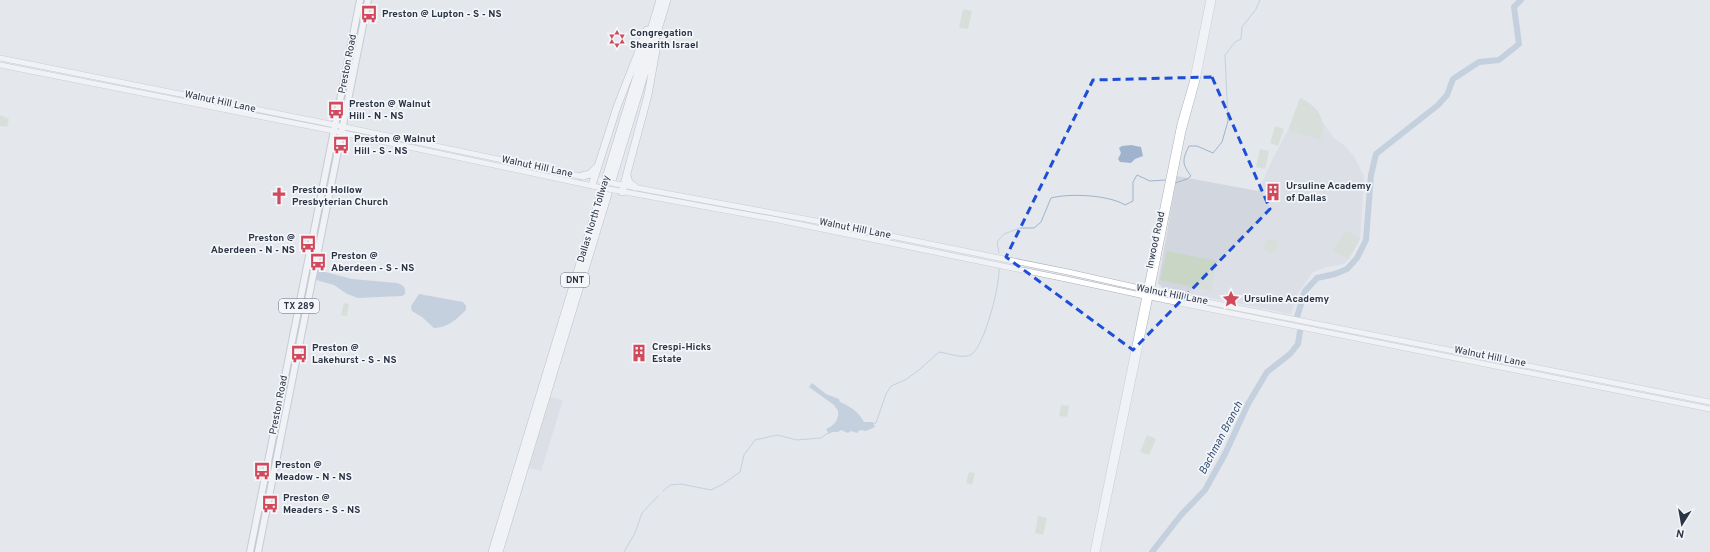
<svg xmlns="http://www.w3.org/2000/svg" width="1710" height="552" viewBox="0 0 1710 552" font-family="Overpass,sans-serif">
<rect width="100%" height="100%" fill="#e4e7ec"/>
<path fill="#d2d6de" d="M1300,98L1308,102L1318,111L1323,123L1335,139L1345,146L1355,158L1364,176L1360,239L1349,259L1344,264L1327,267L1313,272L1298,293L1291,314L1163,288L1158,283L1177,176L1258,191L1274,156L1289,128Z
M550,397L563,400L541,471L529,468Z"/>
<path fill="#c9d6c5" d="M963,9L972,11L968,29L959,28Z
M1300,98C1317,105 1329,123 1320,140L1290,131L1289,128Z
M0,115L9,119L7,127L0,126Z
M1275,126L1284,129L1278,146L1270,143Z
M1260,149L1269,151L1265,169L1256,167Z
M1345,230L1360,239L1349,259L1333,251Z
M1264 246a7 7 0 1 1 14 0a7 7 0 1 1-14 0Z
M1167,251L1217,261L1211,291L1160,280Z
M344,303L349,304L347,316L341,315Z
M1061,405L1069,406L1067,417L1059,416Z
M1147,435L1156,439L1149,455L1140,452Z
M969,472L975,473L972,485L966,483Z
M1038,516L1047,518L1043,535L1035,533Z"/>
<path fill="#9fb4cc" d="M1131,145L1141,147L1143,156L1135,159L1131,163L1120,162L1118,159L1121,153L1119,148L1122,146Z
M318,270L352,279L397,283C403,285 406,287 405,294L402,296L358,298L347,294L334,285L316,280Z
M419,294L463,302L466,306V310C457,319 447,328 434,328L422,317L412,311L411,306Z
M812,383L826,394L839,399L840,402C851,407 858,411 864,422H873L875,427L866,431L860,430L857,433L851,431L848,433L841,430L838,432H832L829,434L826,429C834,426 839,420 838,411L834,405L809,387Z"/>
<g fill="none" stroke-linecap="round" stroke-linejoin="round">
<path stroke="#9fb4cc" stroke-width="1" d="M1175,183L1187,179L1191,176C1182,164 1182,160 1189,146H1197L1213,153L1222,142L1228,121L1225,55L1235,42L1241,39L1242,27L1256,9L1260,0
M999,253L997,242L1004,234L1020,228H1034L1041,222L1051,198C1070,193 1109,195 1125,205L1133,201V182L1137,175L1150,181L1165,180
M873,424L876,423L886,394L891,386L905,380L919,370L939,352C949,353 964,360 972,354C985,344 1000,285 999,269
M663,491L670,485L681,484L711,490L723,484L740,472L744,455L755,440L777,435L797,440L821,438L828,433
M624,552L635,533L642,513L658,496"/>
<path stroke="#9fb4cc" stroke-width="6" d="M1297,317L1305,291L1317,278L1335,274L1347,269L1357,258L1366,240L1371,175L1376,154L1438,105L1447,95L1453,79L1479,62L1499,60L1519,44L1514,7L1521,0
M1152,552L1181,515L1205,490L1225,454L1248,404L1267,372L1290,354L1298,344L1300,331"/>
<g stroke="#a9aeb7" stroke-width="6">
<path id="secondary" d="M0,58L335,125L584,177
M0,65L329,130L602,188
M616,184L827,223L1068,272L1157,292L1710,402
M614,190L778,220L1066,279L1145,296L1710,409
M1093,552L1180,124L1192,83L1209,0
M1097,552L1152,287L1183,131L1197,80L1213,0"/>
</g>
<g stroke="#a3abb8" stroke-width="8">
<path id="primary" d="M250,552L360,0
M258,552L368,0"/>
</g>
<g stroke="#8b94a3" stroke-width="8">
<path id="motorway" d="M627,175L629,183L635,187
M582,176L590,174L597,167
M592,185L617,107L647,30
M622,192L648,95L657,45
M492,552L660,0
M499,552L667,0"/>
</g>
<use href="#secondary" stroke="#fff" stroke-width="5"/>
<use href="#primary" stroke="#fff" stroke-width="6"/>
<use href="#motorway" stroke="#fff" stroke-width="7"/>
<g stroke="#a9aeb7" stroke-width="6" stroke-linecap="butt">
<path id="secondary-bridge" d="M601,180L616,184
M602,188L614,190"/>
</g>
<use href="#secondary-bridge" stroke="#fff" stroke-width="5"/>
</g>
<path d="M0 0H1710V552H0ZM1212,77L1270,209L1133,350L1006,257L1093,80Z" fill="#e4e7ec" fill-opacity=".55" fill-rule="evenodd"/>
<path fill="none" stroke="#1d4ed8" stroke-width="3" stroke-dasharray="8 5" stroke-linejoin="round" d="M1212,77L1270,209L1133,350L1006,257L1093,80Z"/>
<defs>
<g id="bus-bare" transform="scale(1.38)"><path d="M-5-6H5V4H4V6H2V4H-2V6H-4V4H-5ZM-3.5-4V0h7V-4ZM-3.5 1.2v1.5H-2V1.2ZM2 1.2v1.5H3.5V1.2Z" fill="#d1495b" stroke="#f4f6f9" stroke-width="2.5" paint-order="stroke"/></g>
<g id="synagogue-bare" transform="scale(1.38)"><path d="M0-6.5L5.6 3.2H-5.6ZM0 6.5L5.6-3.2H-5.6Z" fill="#d1495b" stroke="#f4f6f9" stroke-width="2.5" paint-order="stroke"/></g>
<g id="building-bare" transform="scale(1.38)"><path d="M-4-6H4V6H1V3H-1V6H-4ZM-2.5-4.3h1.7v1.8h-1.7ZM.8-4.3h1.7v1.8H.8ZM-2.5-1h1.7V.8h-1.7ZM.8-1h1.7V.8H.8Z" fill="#d1495b" stroke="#f4f6f9" stroke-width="2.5" paint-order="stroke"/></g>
<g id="church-bare" transform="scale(1.38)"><path d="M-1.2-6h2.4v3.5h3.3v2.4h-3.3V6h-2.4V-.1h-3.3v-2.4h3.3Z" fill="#d1495b" stroke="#f4f6f9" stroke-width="2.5" paint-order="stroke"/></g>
<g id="sight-bare" transform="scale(1.38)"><path d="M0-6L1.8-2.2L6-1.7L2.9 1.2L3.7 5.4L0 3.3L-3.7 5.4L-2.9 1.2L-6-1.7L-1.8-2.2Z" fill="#d1495b" stroke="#f4f6f9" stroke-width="2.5" paint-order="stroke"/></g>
</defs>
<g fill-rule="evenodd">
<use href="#bus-bare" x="369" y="14"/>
<use href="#synagogue-bare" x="617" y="39"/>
<use href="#bus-bare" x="336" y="110"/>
<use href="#bus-bare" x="341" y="145"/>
<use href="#building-bare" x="1273" y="192"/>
<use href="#church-bare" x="279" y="196"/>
<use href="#bus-bare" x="308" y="244"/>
<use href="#bus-bare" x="318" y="262"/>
<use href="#sight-bare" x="1231" y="299"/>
<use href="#building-bare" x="639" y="353"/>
<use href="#bus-bare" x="299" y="354"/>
<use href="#bus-bare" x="262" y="471"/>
<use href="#bus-bare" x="270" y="504"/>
</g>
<g text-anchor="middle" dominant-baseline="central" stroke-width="3.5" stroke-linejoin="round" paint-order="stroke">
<g fill="#f4f6f9" stroke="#676e7b" stroke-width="1">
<rect x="561" y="273" width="28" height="14" rx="3"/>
<rect x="279" y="299" width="40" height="14" rx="3"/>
</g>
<g font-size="9" font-weight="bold" fill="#2b3445">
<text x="575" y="280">DNT</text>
<text x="299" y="306">TX 289</text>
</g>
<g font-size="10" font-weight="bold" fill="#2b3445" stroke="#f4f6f9" text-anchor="start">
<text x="382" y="14">Preston @ Lupton - S - NS</text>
<text x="630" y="33">Congregation<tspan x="630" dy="12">Shearith Israel</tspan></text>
<text x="349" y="104">Preston @ Walnut<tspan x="349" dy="12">Hill - N - NS</tspan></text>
<text x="354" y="139">Preston @ Walnut<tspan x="354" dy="12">Hill - S - NS</tspan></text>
<text x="1286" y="186">Ursuline Academy<tspan x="1286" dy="12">of Dallas</tspan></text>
<text x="292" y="190">Preston Hollow<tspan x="292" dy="12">Presbyterian Church</tspan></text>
<text x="295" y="238" text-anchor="end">Preston @<tspan x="295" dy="12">Aberdeen - N - NS</tspan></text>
<text x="331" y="256">Preston @<tspan x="331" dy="12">Aberdeen - S - NS</tspan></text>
<text x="1244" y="299">Ursuline Academy</text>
<text x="652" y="347">Crespi-Hicks<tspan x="652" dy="12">Estate</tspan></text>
<text x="312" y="348">Preston @<tspan x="312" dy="12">Lakehurst - S - NS</tspan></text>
<text x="275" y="465">Preston @<tspan x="275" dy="12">Meadow - N - NS</tspan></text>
<text x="283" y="498">Preston @<tspan x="283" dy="12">Meaders - S - NS</tspan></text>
</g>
<g font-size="10" fill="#2b3445" stroke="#f4f6f9">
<text transform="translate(348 64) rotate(-79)">Preston Road</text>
<text transform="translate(220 102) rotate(12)">Walnut Hill Lane</text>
<text transform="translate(537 167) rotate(12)">Walnut Hill Lane</text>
<text transform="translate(594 219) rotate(-73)">Dallas North Tollway</text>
<text transform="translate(855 229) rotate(11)">Walnut Hill Lane</text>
<text transform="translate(1156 240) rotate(-78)">Inwood Road</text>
<text transform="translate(1172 295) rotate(11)">Walnut Hill Lane</text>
<text transform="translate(1490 357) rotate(11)">Walnut Hill Lane</text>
<text transform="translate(279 405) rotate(-79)">Preston Road</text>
</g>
<g font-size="11" font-style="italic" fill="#34527a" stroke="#f4f6f9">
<text transform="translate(1221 438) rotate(-62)">Bachman Branch</text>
</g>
</g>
<g transform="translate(1682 524) rotate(191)" stroke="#f4f6f9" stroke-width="3" paint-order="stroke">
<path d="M0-3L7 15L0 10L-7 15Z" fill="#2b3445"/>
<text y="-6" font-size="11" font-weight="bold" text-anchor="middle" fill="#2b3445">N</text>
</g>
</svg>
